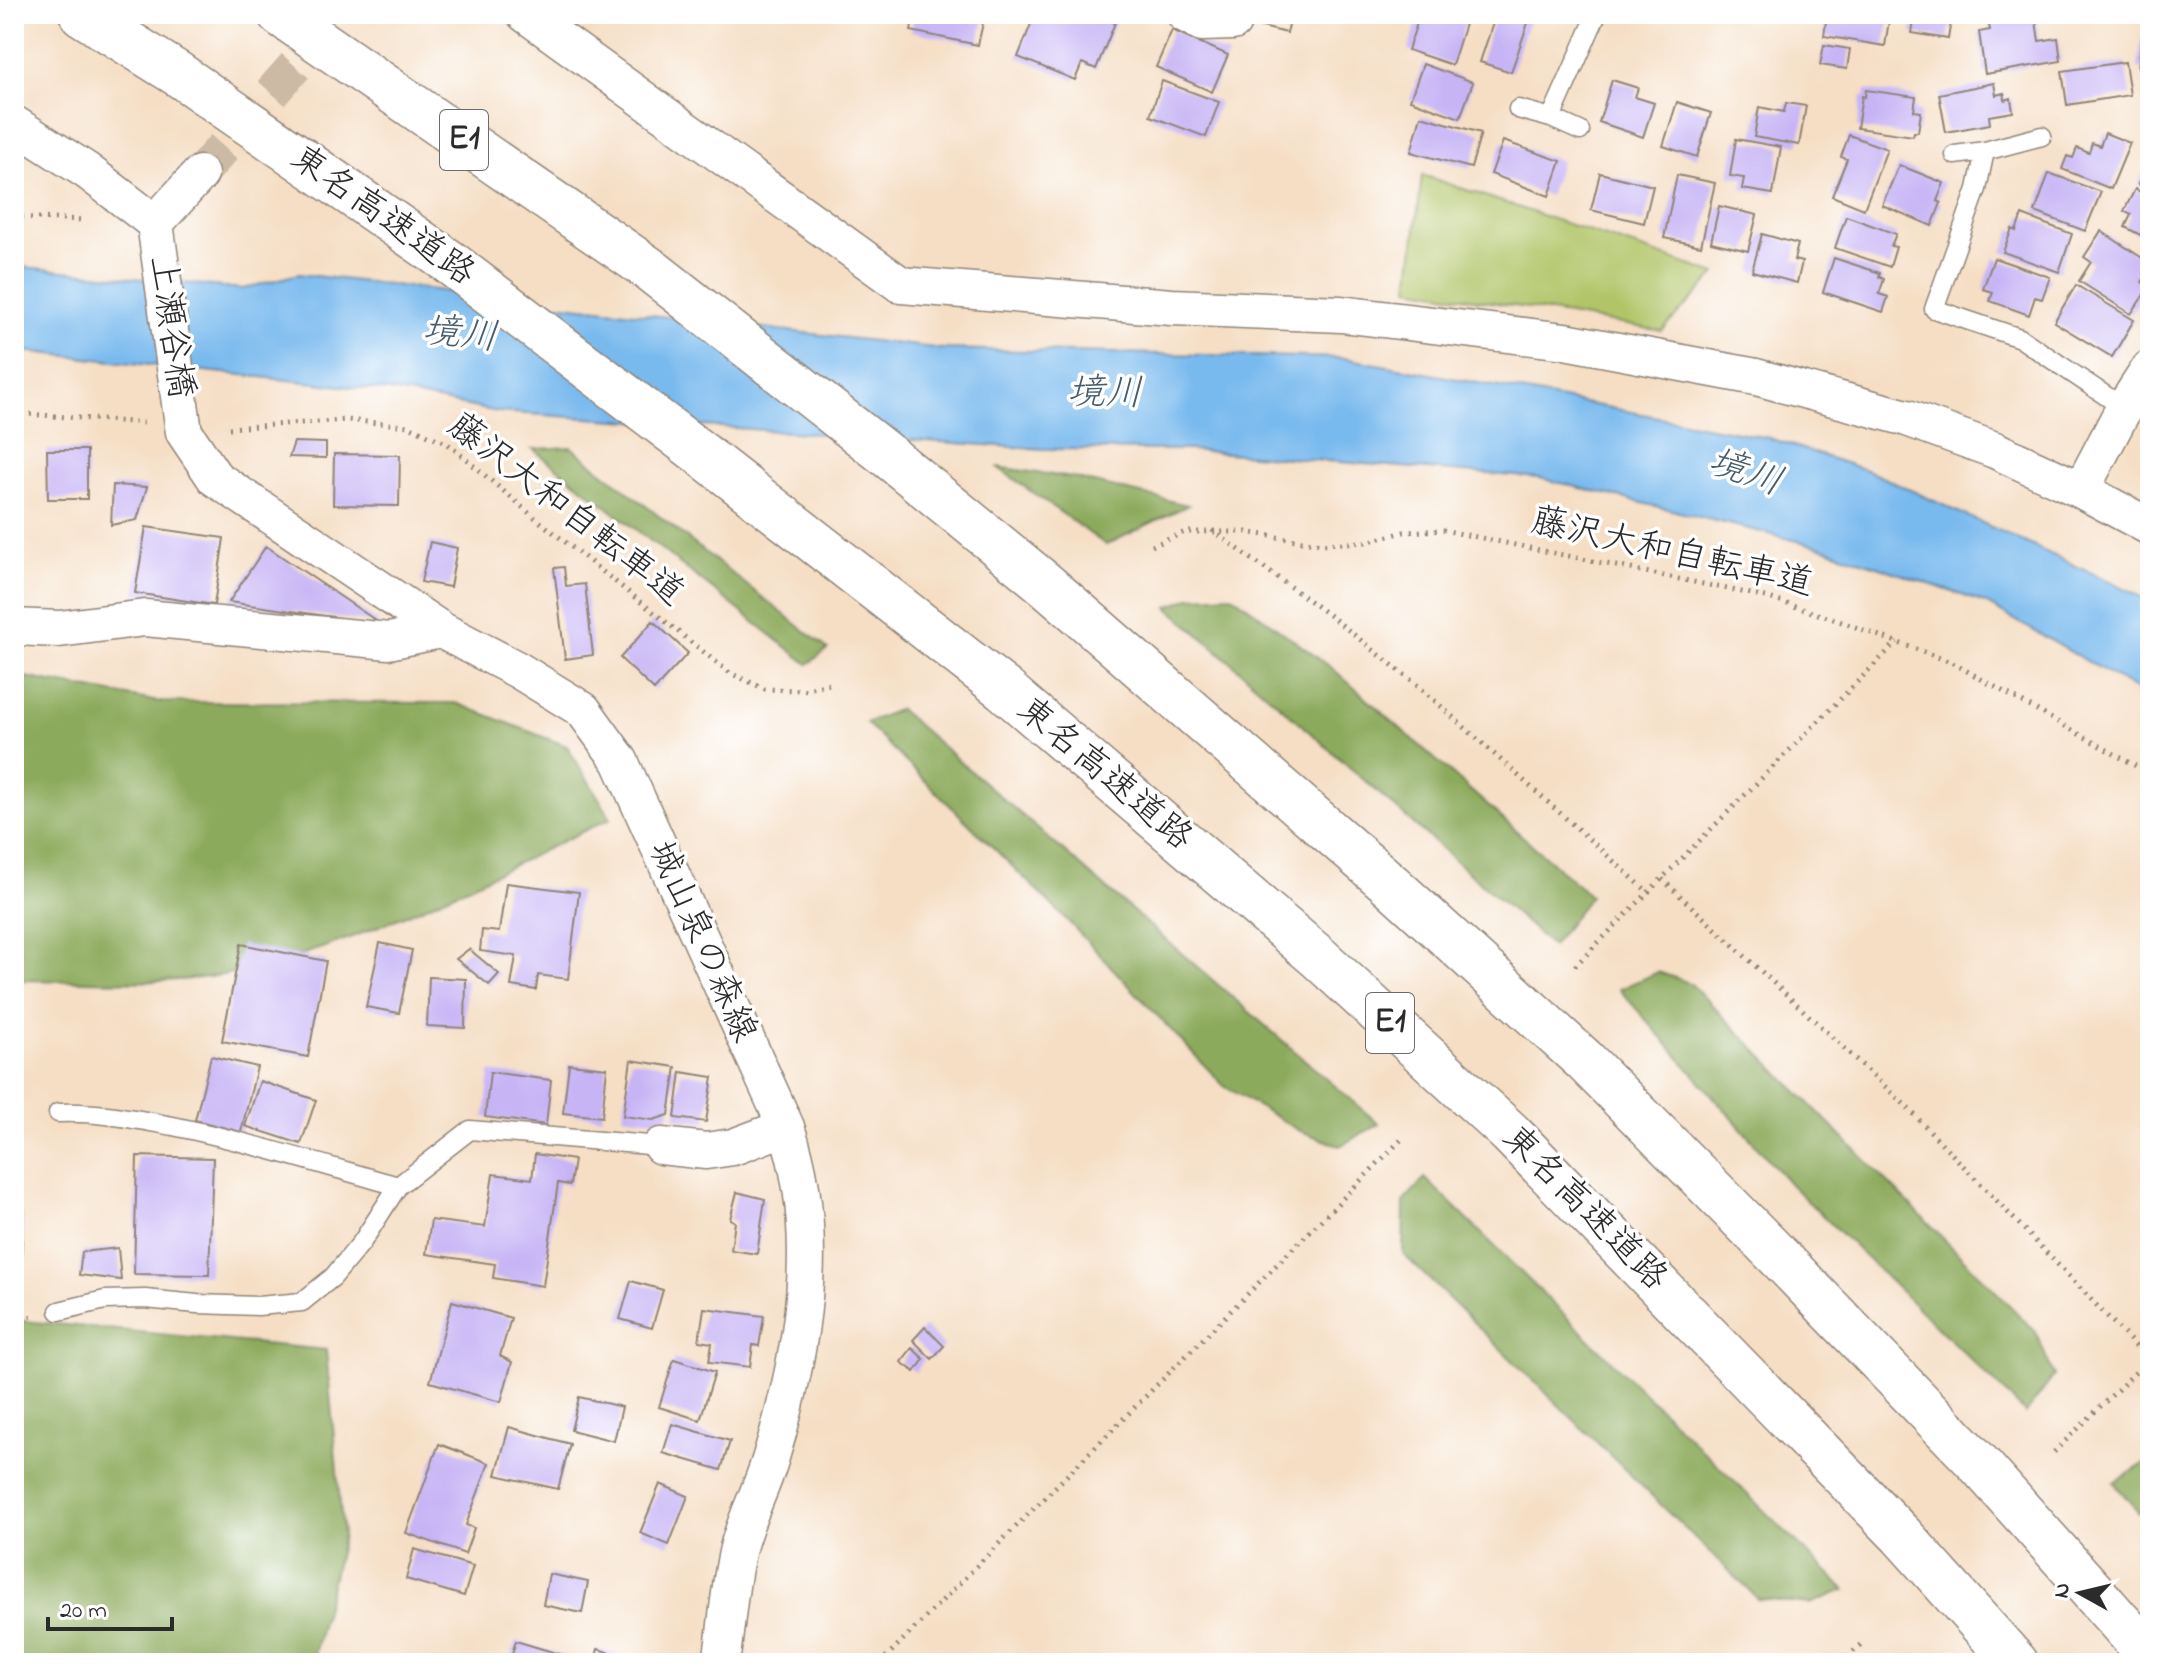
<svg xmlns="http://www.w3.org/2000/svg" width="2164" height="1677" viewBox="0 0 2164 1677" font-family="'Indie Flower','Klee One',sans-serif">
<rect width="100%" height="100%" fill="#fff"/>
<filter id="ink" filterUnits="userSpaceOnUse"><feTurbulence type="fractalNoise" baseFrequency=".0125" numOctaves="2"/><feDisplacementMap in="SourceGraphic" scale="16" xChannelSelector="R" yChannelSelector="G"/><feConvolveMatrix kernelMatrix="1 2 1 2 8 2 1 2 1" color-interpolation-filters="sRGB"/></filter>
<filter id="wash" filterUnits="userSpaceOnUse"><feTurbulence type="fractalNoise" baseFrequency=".006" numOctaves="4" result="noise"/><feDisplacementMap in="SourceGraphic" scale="32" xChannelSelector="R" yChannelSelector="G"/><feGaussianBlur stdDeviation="1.8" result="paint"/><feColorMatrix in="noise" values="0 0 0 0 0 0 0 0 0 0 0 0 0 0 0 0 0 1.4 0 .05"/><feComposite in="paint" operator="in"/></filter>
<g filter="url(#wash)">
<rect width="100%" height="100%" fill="#f5dec4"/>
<path fill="#b1c568" stroke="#6e784a" stroke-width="2" d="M1422,175L1716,274L1662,331L1409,288Z"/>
<path fill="#8caa5c" stroke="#5c6a44" stroke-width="2" d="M571,447L828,649L808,664L533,449Z
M997,467L1073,478L1188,505L1106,545Z
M1232,595L1332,668L1590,896L1552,946L1168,607L1192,597Z
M14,675L160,702L456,703L567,746L611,818C494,873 378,937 252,969C175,988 92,980 14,980Z
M899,709L1379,1124L1340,1146L1298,1130L1224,1086L1064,917L866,723Z
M1658,972L1690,983L2036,1332L2054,1376L2026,1413L1791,1185L1619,989Z
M1425,1178L1845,1590L1810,1604L1758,1599L1403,1254L1404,1201Z
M14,1320L326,1350L343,1536L312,1663H14Z
M2150,1460V1526L2114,1483Z"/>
<path fill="#79baee" stroke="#52728c" stroke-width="2" d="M14,266L243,289L298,274L943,349L1344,358L1415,371L1769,438L1869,471L2133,592L2150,603V697L1985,603L1818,546L1540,478L1189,450L1044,449L498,412L397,392L14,350Z"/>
<g id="blocks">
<path fill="#c6b4f5" d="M914,14H985L978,45L911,31Z
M1035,14H1103L1102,17L1115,23L1096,69L1082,63L1075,80L1018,57Z
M1257,14H1292L1287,33L1254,25Z
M1420,14H1434L1465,24L1452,65L1408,50Z
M1496,14H1516L1529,20L1511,72L1480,62Z
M1827,14H1890L1885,46L1824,36Z
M1915,14H1952L1948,39L1912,33Z
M2025,14H2035L2039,41L2058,38L2061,61L1985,74L1979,32L1990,30L1988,20Z
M1172,30L1228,55L1212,92L1156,67Z
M2142,37L2150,39V70L2138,68Z
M1824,45L1850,49L1847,69L1820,65Z
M2125,62L2130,95L2067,105L2062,71Z
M1423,64L1473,82L1460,118L1410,100Z
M1612,80L1638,88L1635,97L1654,103L1643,137L1599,122Z
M1162,81L1219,102L1206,137L1150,116Z
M1994,83L1996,95L2004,93L2005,100L2011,98L2013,112L1989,116L1990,124L1946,132L1939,94Z
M1866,90L1916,97L1914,111L1921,112L1918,132H1914L1913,136L1857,128L1862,96L1865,97Z
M1677,102L1711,113L1697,157L1663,146Z
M1786,103L1806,106L1799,145L1754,137L1759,107L1784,112Z
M1421,116L1481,133L1471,168L1411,152Z
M2105,133L2130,143L2111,189L2062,169L2067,156L2073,158L2077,148L2089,153L2092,143L2100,146Z
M1849,135L1887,149L1864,209L1832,196L1847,159L1841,157Z
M1736,139L1781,147L1773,194L1742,189L1744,178L1730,176Z
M1503,141L1561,161L1549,196L1491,174Z
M2150,160V189L2138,184Z
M1899,165L1944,183L1937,201L1941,203L1932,226L1882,205Z
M1600,173L1653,186L1644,223L1591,210Z
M2049,173L2101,192L2085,231L2035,212Z
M1677,175L1715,183L1701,246L1664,238Z
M2135,189L2150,197V240L2125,227L2131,215L2124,211Z
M1719,206L1757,215L1748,251L1711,242Z
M2022,215L2072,234L2059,272L2003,252L2012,229L2016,231Z
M1846,216L1896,234L1891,246L1896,247L1890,267L1835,248Z
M2101,231L2150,263V269L2142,282L2149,287L2131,314L2079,281L2091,262L2084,257Z
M1762,234L1798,244L1794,260L1802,262L1797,283L1752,271Z
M1834,258L1880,273L1879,277L1884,279L1879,294L1888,297L1883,312L1823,292Z
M1994,258L2050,277L2042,299L2035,297L2029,315L1990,301L1993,292L1983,289Z
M2076,285L2134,320L2112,357L2054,322Z
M294,442L326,443V458L289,457Z
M47,450H87V499H48Z
M334,454L400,455L399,506L333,505Z
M113,485L147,487L137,520L111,525Z
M146,527L224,538L214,605L135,593Z
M430,542L457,548L450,587L421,582Z
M266,546L381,624L229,602Z
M564,567L566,586L585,584L593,655L565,659L554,568Z
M653,621L688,653L654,690L620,658Z
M506,883L579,892L568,979L538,975L536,990L511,986L516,956L480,951L482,930L499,932Z
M380,943L412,950L399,1013L366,1007Z
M241,944L326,961L308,1057L222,1041Z
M469,949L499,974L489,985L456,959Z
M429,977L466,979L465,1028L427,1026Z
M211,1056L257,1067L241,1132L195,1120Z
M631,1060L676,1067L669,1115L653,1120L623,1116Z
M569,1064L607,1068L602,1117L563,1113Z
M490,1072L551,1080L546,1125L485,1117Z
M681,1072L713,1077L706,1122L675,1118Z
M260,1081L316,1100L301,1144L245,1126Z
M535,1154L574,1160L570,1185L558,1183L543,1286L493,1278L495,1264L426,1254L431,1220L485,1227L493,1174L532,1179Z
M137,1156L213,1158L209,1275L134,1274Z
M737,1192L765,1199L757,1254L731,1250L735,1222L730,1219Z
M14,1214H23L20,1289H14Z
M118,1248L121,1280L79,1275L82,1252Z
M631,1281L663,1290L652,1328L620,1319Z
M452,1301L511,1318L500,1356L512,1362L501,1402L430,1382Z
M704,1308L764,1316L759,1346L753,1345L750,1367L709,1362L712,1343L699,1341Z
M925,1327L944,1346L932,1359L913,1340Z
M912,1348L924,1359L915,1372L901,1362Z
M674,1359L715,1372L700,1420L659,1407Z
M579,1397L622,1407L614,1441L571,1430Z
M672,1424L730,1441L721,1470L663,1453Z
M509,1427L570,1444L558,1489L496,1475Z
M439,1444L489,1463L466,1525L474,1528L465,1554L406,1533Z
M660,1484L688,1496L669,1545L640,1533Z
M414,1549L473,1566L464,1596L406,1579Z
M549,1574L588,1582L582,1613L543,1605Z
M516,1641L566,1656L564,1663H509Z
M598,1649L642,1662V1663H594Z"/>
</g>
</g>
<g filter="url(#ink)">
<use href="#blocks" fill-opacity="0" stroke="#908478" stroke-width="2"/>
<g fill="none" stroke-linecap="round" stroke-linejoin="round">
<path stroke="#cdbaa5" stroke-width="36" stroke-dasharray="36 18" stroke-linecap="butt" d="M200,174L341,14"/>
<g stroke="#908478" stroke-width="21">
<path id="service" d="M1518,109L1551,118L1597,14
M1551,118L1580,131
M2042,136L1985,151L1977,189L1934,309L2020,338L2124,408
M1955,155L1985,151
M58,1113C97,1111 134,1119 173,1126C249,1142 323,1165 398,1186
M59,1311L105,1300L145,1299L197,1304L258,1306L302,1302L333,1277L362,1242L398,1186L470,1130L661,1146"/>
</g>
<g stroke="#908478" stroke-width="39">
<path id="minor" d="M525,14L901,285L1172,307L1341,314L1565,341L1756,377L1907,418L1995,450L2081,490L2150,527
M1185,14L1202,23L1233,22L1236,14
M14,124L87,171L155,223
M155,223L184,432L215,478L441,630L518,670L583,710L620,761L786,1127C823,1235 803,1351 771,1457C762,1488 746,1517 738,1548C729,1585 727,1625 721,1663
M155,223L200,174
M2081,490L2124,408L2150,368
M14,627L59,629L145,618L389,641L441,630
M661,1146L706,1151L733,1147L786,1127"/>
</g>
<g stroke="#908478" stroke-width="47">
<path id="motorway" d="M82,14L178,74L448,261L699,452L1004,689L1318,957L1510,1133L1902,1536L2016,1663
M280,14L648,268L892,459L1044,583L1391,885L1584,1060L1781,1259L1978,1463L2150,1656"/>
</g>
<path stroke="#908478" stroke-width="5" stroke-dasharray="2 6" stroke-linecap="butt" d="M14,217L85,220
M14,413L145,423
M229,428L347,420L409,426L448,444L534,517L730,673L765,689L803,690L829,684
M1212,530L1333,618L1415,683L1648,892
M1152,546L1185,532H1246L1321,544L1366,542L1404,532L1443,530L1766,597L1836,620L1951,662L2150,774
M1662,879L1906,1106L2150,1361
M1575,966L1897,642
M14,1320L33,1316
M2054,1452L2150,1358
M880,1663L1404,1137
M1842,1663L1864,1641"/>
<use href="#service" stroke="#fff" stroke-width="18"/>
<use href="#minor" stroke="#fff" stroke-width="36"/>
<use href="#motorway" stroke="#fff" stroke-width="44"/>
</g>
</g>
<g text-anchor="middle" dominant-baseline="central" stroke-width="7" stroke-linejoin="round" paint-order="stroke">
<g fill="#fff" stroke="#6b6b6b" stroke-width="2">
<rect x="440" y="110" width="48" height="60" rx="6"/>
<rect x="1366" y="993" width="48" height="60" rx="6"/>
</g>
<g font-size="34" font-weight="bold" fill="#2b2b2b">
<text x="464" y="140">E1</text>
<text x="1390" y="1023">E1</text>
</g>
<g font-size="36" fill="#2b2b2b" stroke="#fff">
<text transform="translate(382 217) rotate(35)">東名高速道路</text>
<text transform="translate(170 327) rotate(82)">上瀬谷橋</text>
<text transform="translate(565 511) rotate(38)">藤沢大和自転車道</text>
<text transform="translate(1672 554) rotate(13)">藤沢大和自転車道</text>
<text transform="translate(1104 775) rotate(40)">東名高速道路</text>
<text transform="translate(701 942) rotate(66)">城山泉の森線</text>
<text transform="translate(1584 1209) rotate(45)">東名高速道路</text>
</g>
<g font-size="38" font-style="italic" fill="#465d6f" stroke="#fff">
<text transform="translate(460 336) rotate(6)">境川</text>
<text transform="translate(1105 395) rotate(1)">境川</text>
<text transform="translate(1745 474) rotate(19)">境川</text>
</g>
</g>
<rect width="2164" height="1677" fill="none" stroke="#fff" stroke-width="48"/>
<g transform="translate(2080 1593) rotate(278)" stroke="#ffffff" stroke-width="6" paint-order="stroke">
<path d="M0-6L14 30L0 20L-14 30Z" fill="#2b2b2b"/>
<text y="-12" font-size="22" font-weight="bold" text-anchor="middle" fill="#2b2b2b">N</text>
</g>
<path d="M48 1617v12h124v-12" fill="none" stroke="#2b2b2b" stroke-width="4"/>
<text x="60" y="1617" font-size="24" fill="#2b2b2b" stroke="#ffffff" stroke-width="6" paint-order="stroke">20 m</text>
</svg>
